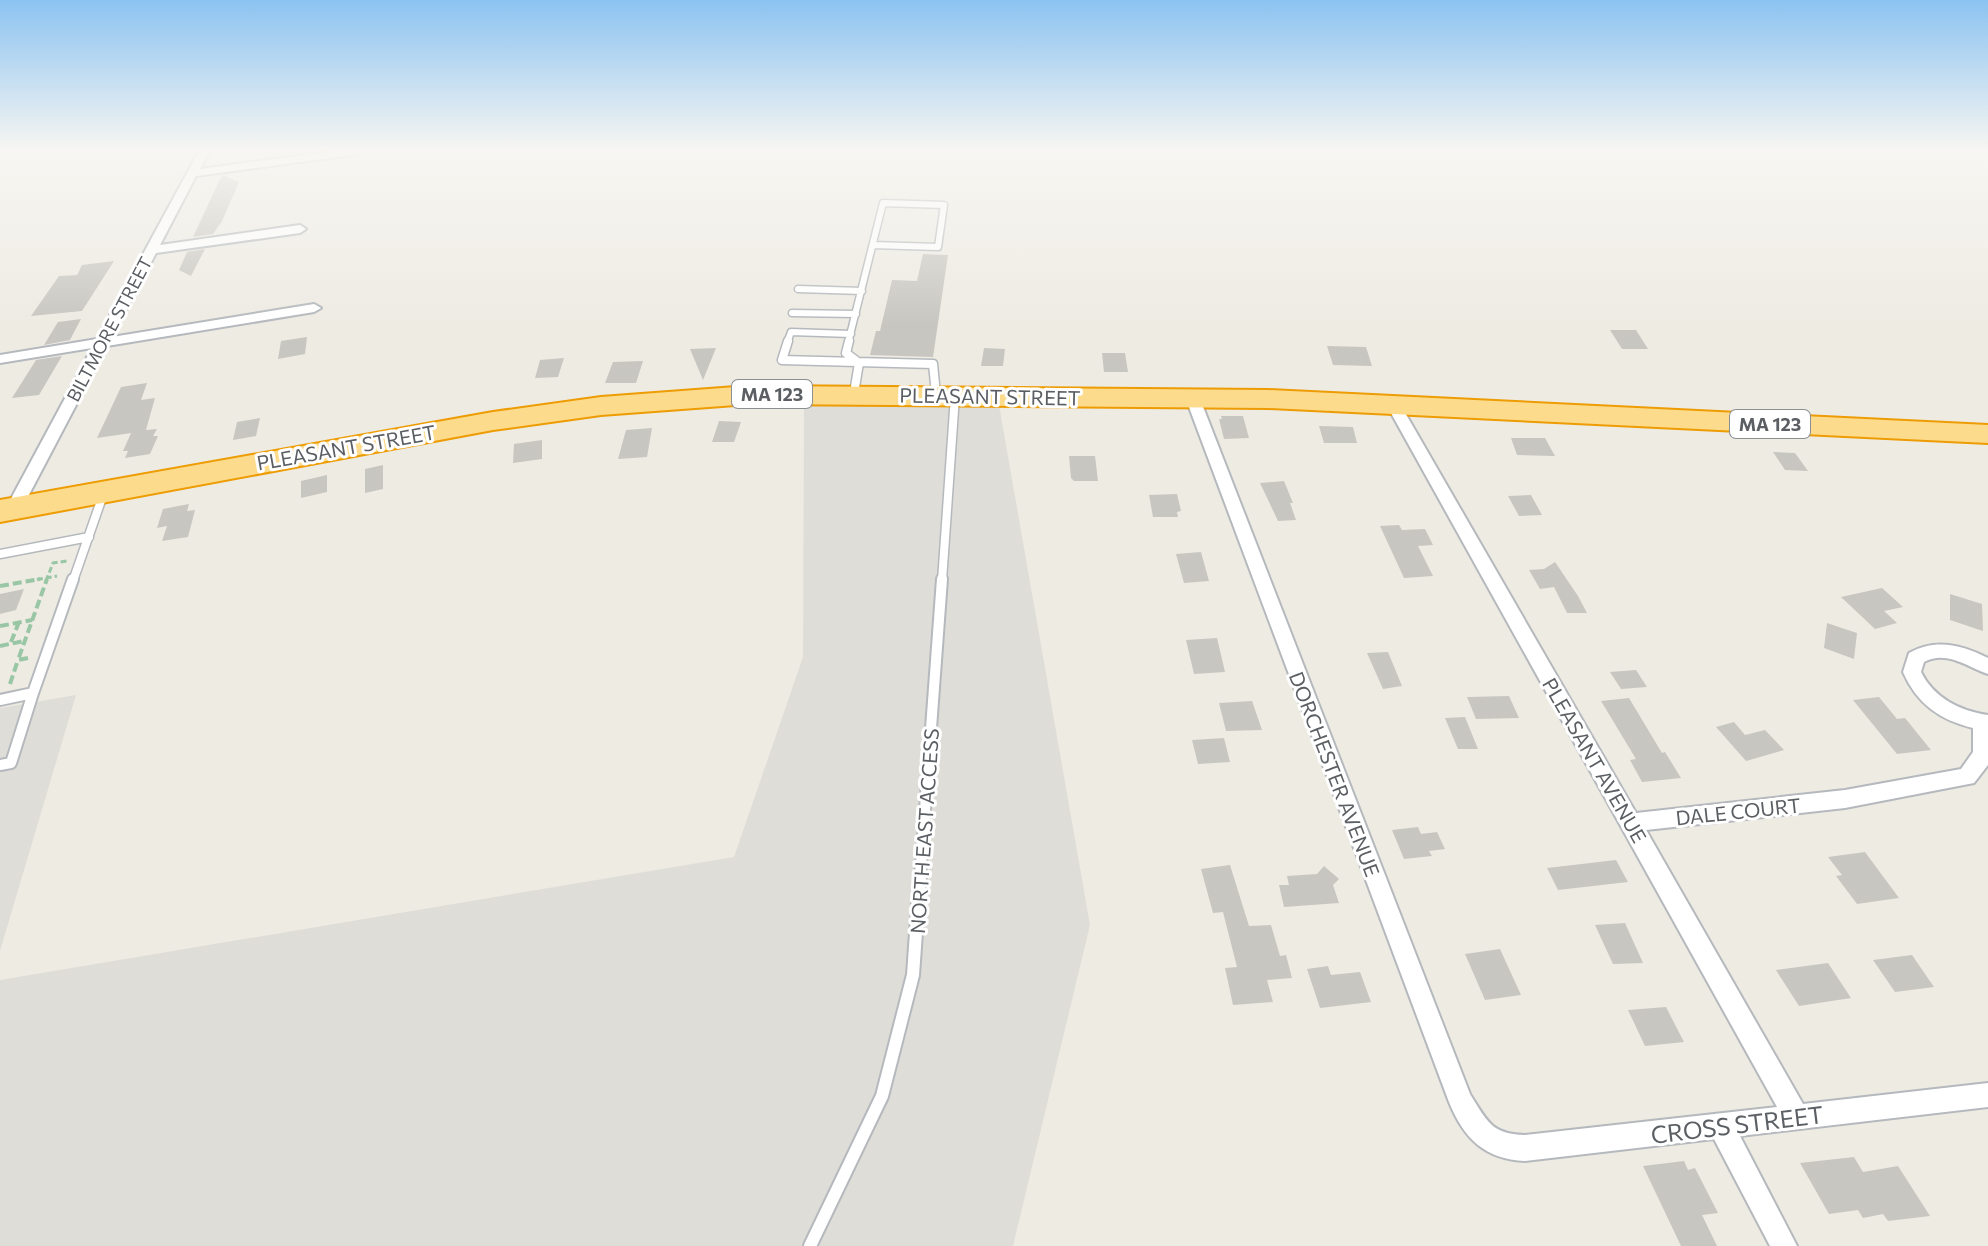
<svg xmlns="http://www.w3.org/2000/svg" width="1988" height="1246" viewBox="0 0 1988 1246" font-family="Commissioner,sans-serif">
<rect width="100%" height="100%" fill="#eeebe3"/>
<path fill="#dfddd7" d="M804,404L999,405L1090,925L1013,1246H0V980L734,857L803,657Z
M76,695L0,951V708Z"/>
<path fill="#c8c6c0" d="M222,175L239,182L222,221L213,234L193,237Z
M205,249L191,276L179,270L187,252Z
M923,254L948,255L933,357L870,355L876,331H880L892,280L917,281Z
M114,261L82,311L31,316L59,276L77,275L82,265Z
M81,319L70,340L44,345L58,322Z
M1610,330H1636L1648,349H1622Z
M307,337L305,354L278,359L281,341Z
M1327,346L1366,347L1372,366L1333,365Z
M716,348L703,380L690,349Z
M984,348L1005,349L1003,366H981Z
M1102,353H1125L1128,372H1104Z
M62,356L39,395L12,398L36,360Z
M564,358L558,377L535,378L540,360Z
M643,361L636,383H605L613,362Z
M147,383L141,400L155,398L146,430L157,429L153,436H158L150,454L125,458L128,451H123L131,433L97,438L121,387Z
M1221,416H1243L1249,438L1224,439L1219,419H1222Z
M260,418L256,436L233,440L237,422Z
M719,421L741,422L734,442H712Z
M1319,426L1353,427L1357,443H1324Z
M652,428L647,457L618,459L626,430Z
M1511,438H1545L1555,456L1517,455Z
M542,440V459L513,463L514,444Z
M1773,452L1795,453L1808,471L1785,470Z
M1069,456H1095L1098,481H1074L1071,478Z
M383,465V489L365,493V469Z
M327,475V492L301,498V481Z
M1284,481L1293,503H1290L1296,520L1278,521L1260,483Z
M1177,494L1181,511L1177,512L1178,517H1153L1149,495Z
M1531,495L1542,515L1519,516L1508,496Z
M189,504L187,511L195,510L188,537L162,541L167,526L157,528L163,509Z
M1399,525L1402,530L1425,529L1433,545L1418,546L1433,576L1404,578L1380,526Z
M1201,552L1209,581L1184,583L1176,554Z
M1555,562L1578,596L1587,613H1567L1554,587L1540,589L1529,570L1544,569Z
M1882,588L1903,607L1884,611L1897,623L1875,629L1841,597Z
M24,589L16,610L0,614V594Z
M1950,594L1982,604L1983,631L1950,620Z
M1827,623L1857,633L1854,659L1824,648Z
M1217,638L1225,672L1194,674L1186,640Z
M1388,652L1402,686L1383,689L1367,653Z
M1636,670L1647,687L1621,689L1610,672Z
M1509,696L1519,718L1476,719L1467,697Z
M1879,697L1897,719L1905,718L1931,750L1897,754L1853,700Z
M1629,698L1662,753L1665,752L1681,778L1642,782L1630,760L1636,759L1601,701Z
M1252,701L1262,730L1226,731L1219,703Z
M1465,717L1478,749H1458L1445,718Z
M1734,722L1745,735L1765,730L1784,750L1746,761L1716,727Z
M1224,738L1230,762L1198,764L1192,740Z
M1418,827L1421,834L1437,832L1445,849L1429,851L1432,856L1404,859L1392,830Z
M1865,852L1899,898L1857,904L1836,876L1842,875L1828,857Z
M1616,860L1628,882L1558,890L1547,868Z
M1230,865L1249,926L1271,925L1280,956L1286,955L1292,978L1267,980L1273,1002L1233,1005L1225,968L1237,967L1223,912L1213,913L1201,869Z
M1324,866L1339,879L1333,885L1339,903L1284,907L1279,885H1289L1287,876L1317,874Z
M1625,923L1643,963L1613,964L1595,925Z
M1500,949L1521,995L1485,1000L1465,954Z
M1912,955L1934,987L1895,992L1873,960Z
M1828,963L1851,998L1799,1006L1776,970Z
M1328,966L1331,975L1360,972L1371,1002L1320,1008L1307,969Z
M1666,1007L1684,1042L1645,1046L1628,1010Z
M1854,1157L1863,1172L1898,1166L1930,1216L1888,1221L1883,1214L1863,1218L1858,1210L1829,1214L1800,1163Z
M1684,1161L1688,1170L1695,1168L1718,1213L1702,1215L1717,1246H1681L1643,1166Z"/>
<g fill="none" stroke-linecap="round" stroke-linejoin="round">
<g stroke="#b5b9bd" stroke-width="9">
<path id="lane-far3" d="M798,289L862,291
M792,313L856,314
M787,343L791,332L851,334
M848,343L883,203L944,205L938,247L873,245"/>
</g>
<g stroke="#b5b9bd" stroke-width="11">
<path id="lane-far2" d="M788,341L782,360L933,364L936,394
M849,341L846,353L859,363L854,393
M0,554L89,537
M73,581L103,495
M942,581L955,396"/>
</g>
<g stroke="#b5b9bd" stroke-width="14">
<path id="lane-far1" d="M0,700L33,693L73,579
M0,765L11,763L33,693
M920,878L942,579"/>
</g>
<g stroke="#b5b9bd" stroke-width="16">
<path id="lane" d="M810,1246L882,1096L913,975L920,876"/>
</g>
<g stroke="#b5b9bd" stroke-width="4">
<path id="street" d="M199,151H210L200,169L335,151H365L359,154L196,176L160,245L300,225L306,229L300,233L156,253L112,337L314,304L321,308L314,312L107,346L22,508L14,514L8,512L6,508L92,348L0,363V355L97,339Z
M1193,394L1200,399L1470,1094C1487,1121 1491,1134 1525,1135L1777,1107L1386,404L1393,399L1400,404L1636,813L1845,790L1961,769L1973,752V728C1940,720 1917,704 1903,672L1909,653C1936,638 1962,645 1988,658V674C1967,667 1947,650 1924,662L1921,672C1934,698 1960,711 1988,715V765L1974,783L1845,808L1646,830L1803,1104L1988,1083V1107L1740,1136L1797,1246H1770L1714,1139L1525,1161C1485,1159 1464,1139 1449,1102L1186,399Z"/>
</g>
<g stroke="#ee9c03" stroke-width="4">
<path id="highway" d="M749,386L1268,390L1988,425V443L1268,408L749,404L601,415L493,430L0,522V500L493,412L601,397Z"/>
</g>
<path stroke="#99c6a4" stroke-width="3" stroke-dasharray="6 3" stroke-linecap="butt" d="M28,581L57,576
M46,581L53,563L67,561"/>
<path stroke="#99c6a4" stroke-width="4" stroke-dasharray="9 4" stroke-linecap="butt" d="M0,586L40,579
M0,626L32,620
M11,642L19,622
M0,646L24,641
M28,658L18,660L47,579
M10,684L18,660"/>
<use href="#lane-far3" stroke="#fff" stroke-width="6"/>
<use href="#lane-far2" stroke="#fff" stroke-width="8"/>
<use href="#lane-far1" stroke="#fff" stroke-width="10"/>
<use href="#lane" stroke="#fff" stroke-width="12"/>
<use href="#street" fill="#fff" fill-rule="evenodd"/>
<use href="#highway" fill="#fcdb8c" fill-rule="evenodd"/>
</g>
<linearGradient id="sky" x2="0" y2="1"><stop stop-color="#8cc3f1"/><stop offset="0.46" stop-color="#f7f6f2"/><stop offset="1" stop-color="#f7f6f2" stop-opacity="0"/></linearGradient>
<rect width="1988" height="325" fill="url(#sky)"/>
<g text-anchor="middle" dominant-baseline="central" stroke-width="6" stroke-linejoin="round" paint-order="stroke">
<g font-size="18" fill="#5b5f63" stroke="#fff">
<text transform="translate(109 329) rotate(-62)">BILTMORE STREET</text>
</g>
<g fill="#fff" stroke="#8c8f92" stroke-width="2">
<rect x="732" y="380" width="80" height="28" rx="6"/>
<rect x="1730" y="410" width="80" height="28" rx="6"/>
</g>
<g font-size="18" font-weight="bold" fill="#5b5f63">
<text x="772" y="394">MA 123</text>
<text x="1770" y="424">MA 123</text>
</g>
<g font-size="20" fill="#5b5f63" stroke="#fff">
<text transform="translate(990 396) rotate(1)">PLEASANT STREET</text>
<text transform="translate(346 447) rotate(-10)">PLEASANT STREET</text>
<text transform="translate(1595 760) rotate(60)">PLEASANT AVENUE</text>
<text transform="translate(1335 774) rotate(69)">DORCHESTER AVENUE</text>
<text transform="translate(1738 811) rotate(-6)">DALE COURT</text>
<text transform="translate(924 831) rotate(-86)">NORTH EAST ACCESS</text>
</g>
<g font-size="24" fill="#5b5f63" stroke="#fff">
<text transform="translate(1737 1124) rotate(-7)">CROSS STREET</text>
</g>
</g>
</svg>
